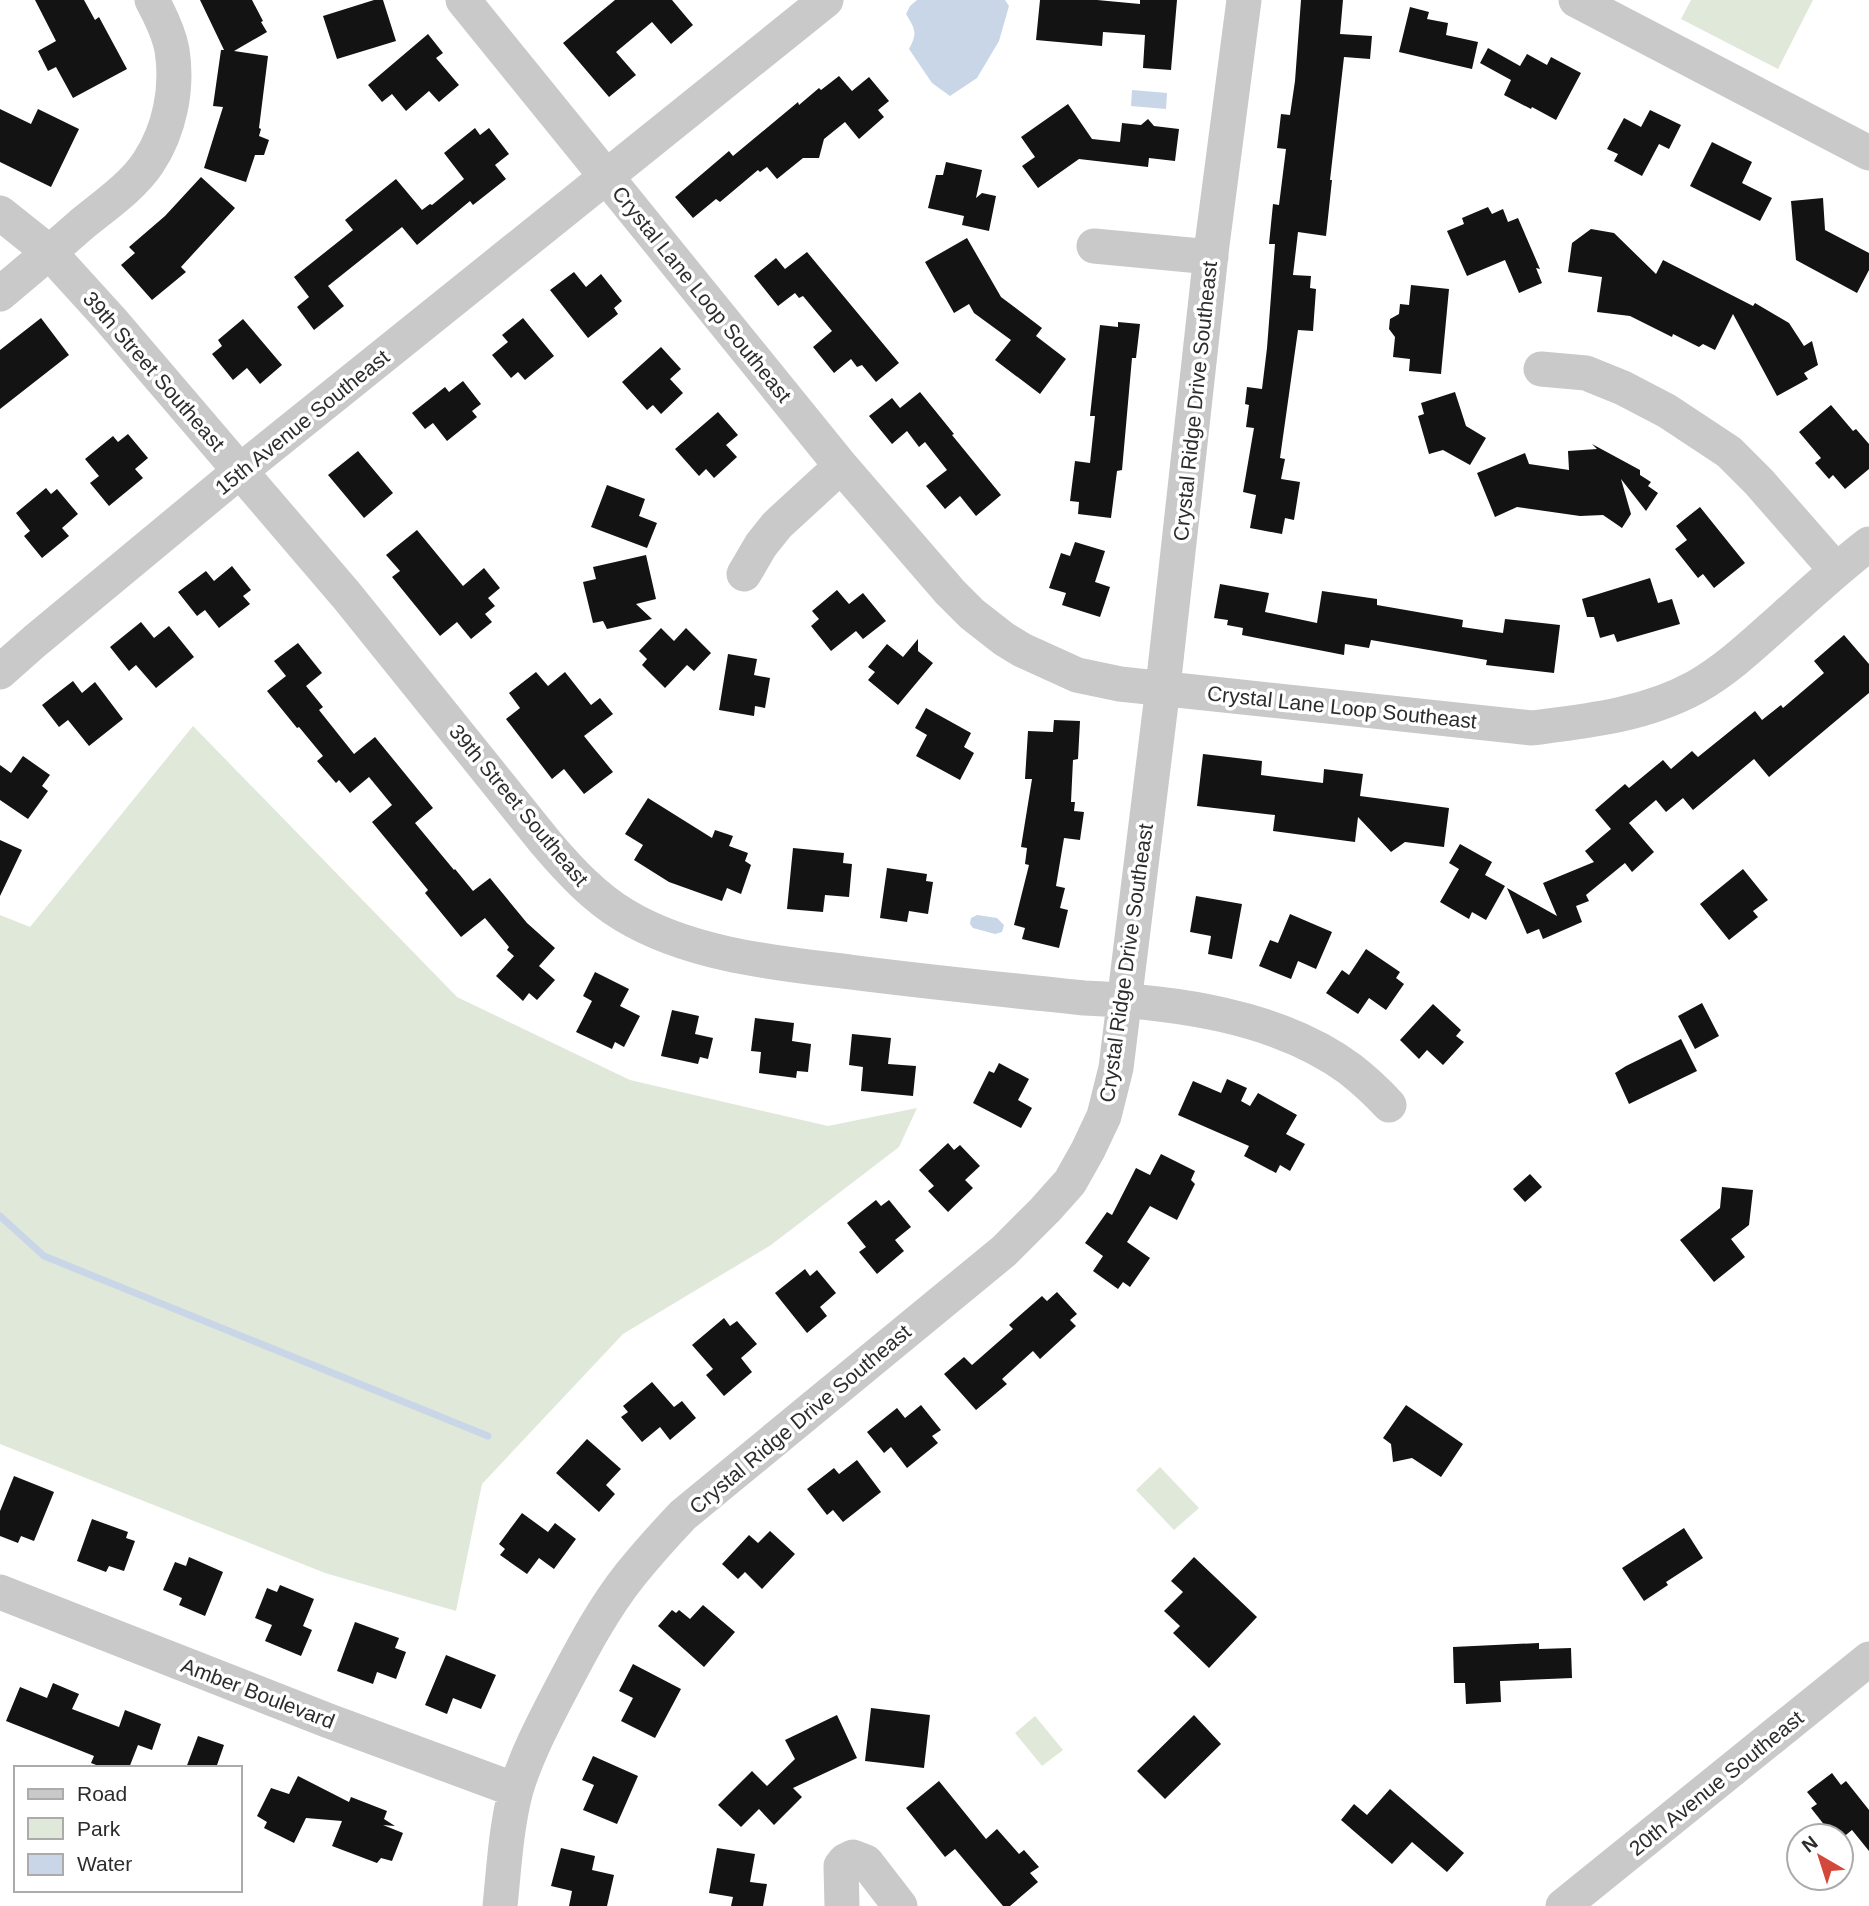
<svg xmlns="http://www.w3.org/2000/svg" width="1869" height="1906" viewBox="0 0 1869 1906" font-family="Arial,sans-serif">
<rect width="100%" height="100%" fill="#fff"/>
<path fill="#e0e8da" d="M1691,0H1813L1778,69L1681,19Z
M193,726L457,997L630,1080L828,1126L917,1108L899,1147L771,1245L623,1334L482,1484L456,1611L325,1573L0,1444V915L30,927Z
M1160,1467L1199,1508L1174,1530L1136,1490Z
M1035,1716L1063,1750L1042,1766L1015,1733Z"/>
<path fill="#c8d6e7" d="M917,0H1005L1009,6L999,41L977,78L950,96L932,83L909,49C918,33 915,29 906,14L910,6Z
M1132,90L1167,93L1166,109L1131,106Z
M977,915L997,918L1004,925L1002,932L995,934L973,928L970,924L971,918Z"/>
<g fill="none" stroke-linecap="round" stroke-linejoin="round">
<path stroke="#c8d6e7" stroke-width="7" d="M0,1216L44,1256L488,1436"/>
</g>
<path fill="#131313" d="M35,0H84L95,20L99,17L127,69L73,98L56,67L48,71L38,51L56,41Z
M200,0H252L263,21L261,22L267,32L234,51L268,56L259,128L261,129L259,136L269,140L264,155H255L246,182L204,168L223,107L213,106L221,50H224Z
M374,0H383L396,41L337,59L323,16Z
M615,0H672L693,25L671,44L652,22L616,52L636,75L609,97L563,43Z
M1040,0H1097L1140,4V0H1177L1171,70L1143,68L1145,35L1103,32L1102,46L1036,40Z
M1301,0H1343L1340,34L1372,36L1370,59L1344,57L1330,180H1332L1326,236L1298,232L1293,275L1311,276L1310,288L1316,289L1313,331L1298,330L1280,458L1285,459L1281,479L1300,482L1294,520L1285,518L1282,534L1250,528L1256,495L1243,492L1254,428L1246,427L1249,405L1245,404L1247,387L1262,389L1267,348L1275,244H1269L1273,204L1279,205L1286,149L1277,148L1281,114L1290,115L1295,81Z
M1410,7L1429,12L1427,19L1448,23L1446,35L1478,42L1472,69L1399,52Z
M428,34L443,53L436,58L459,85L439,102L429,91L406,111L392,94L382,102L368,85Z
M1488,48L1520,66L1527,54L1547,65L1551,57L1581,73L1556,120L1532,107L1531,109L1504,95L1511,80L1480,63Z
M839,76L852,91L869,77L889,101L878,110L884,117L859,139L845,122L824,139L819,158H803L777,179L767,167L760,172L758,170L720,202L716,199L693,218L675,197L729,151L733,156L798,102L799,105L819,88L821,90Z
M1068,104L1092,139L1120,142L1122,123L1141,125L1148,119L1154,126L1179,129L1175,161L1149,158L1148,167L1079,159L1038,188L1022,166L1035,157L1021,137Z
M0,109L31,124L38,109L79,129L51,187L0,162Z
M1650,110L1681,125L1669,149L1659,144L1642,176L1614,161L1618,154L1607,149L1624,118L1641,127Z
M475,128L480,135L489,128L509,154L495,165L506,179L473,205L470,201L417,245L402,227L328,286L344,306L314,330L297,307L309,297L294,277L353,230L345,220L396,179L422,210L430,204L432,205L464,179L444,153Z
M1712,142L1752,162L1742,183L1772,198L1760,221L1690,186Z
M946,162L982,170L976,198L982,193L996,196L989,231L962,225L964,216L928,208L936,175H943Z
M201,177L235,208L181,267L186,272L152,300L121,265L135,253L129,247L165,216Z
M1823,198L1825,230L1869,253V270L1857,293L1796,260L1791,201Z
M1488,207L1492,214L1503,209L1508,222L1518,218L1540,269L1536,268L1542,283L1519,293L1505,260L1467,276L1447,231L1464,224L1462,218Z
M1591,229L1614,233L1656,274L1663,260L1753,306L1755,303L1789,323L1804,346L1812,341L1818,365L1804,373L1808,379L1777,396L1733,314L1715,350L1703,344L1699,347L1673,334L1672,337L1630,316L1597,312L1602,277L1568,272L1572,243Z
M967,238L1001,297L1042,328L1036,336L1066,359L1040,394L995,360L1011,340L974,313L969,304L954,313L925,262Z
M807,252L899,363L876,382L862,365L857,367L851,359L834,373L813,347L832,331L803,296L799,298L795,293L778,306L754,276L776,258L785,269Z
M574,272L586,287L601,274L622,301L614,308L618,314L588,338L550,290Z
M1411,285L1449,289L1441,374L1409,371L1410,359L1393,357L1395,337L1389,329L1390,319L1399,314L1400,304L1409,305Z
M41,318L69,355L0,409V350Z
M523,318L554,356L525,380L518,372L511,378L492,355L508,342L502,335Z
M243,319L282,365L260,384L247,368L233,380L212,354L222,346L218,340Z
M1118,322L1140,324L1136,358H1132L1122,470L1117,471L1111,518L1078,514L1079,502L1070,501L1075,461L1090,463L1095,416H1090L1100,325L1118,327Z
M661,347L681,369L670,379L683,393L661,414L653,405L647,410L622,382Z
M463,381L481,404L472,411L477,417L447,441L433,423L425,429L412,413L445,387L449,392Z
M920,392L954,434L952,435L1001,495L976,516L960,496L945,509L926,486L947,470L925,442L919,447L907,431L892,444L869,416L892,398L900,408Z
M1455,392L1466,426L1486,438L1470,465L1443,450L1429,454L1418,416L1424,414L1421,403Z
M1831,405L1853,431L1856,429L1869,444V469L1845,489L1833,475L1829,479L1815,463L1821,458L1799,432Z
M718,412L738,435L726,445L737,457L714,478L706,469L699,476L675,449Z
M128,434L148,458L135,469L143,478L109,506L90,483L99,476L85,459L113,436L118,442Z
M1592,444L1640,470V475L1651,482L1648,486L1658,493L1646,511L1621,479L1631,514L1622,528L1603,515L1580,516L1517,507L1495,517L1477,473L1525,453L1529,464L1569,470L1568,451L1597,449Z
M358,451L393,493L364,518L328,475Z
M607,485L645,499L639,516L657,523L647,548L591,527Z
M46,488L51,494L57,489L78,514L62,528L69,536L42,558L24,536L30,531L16,513Z
M1700,507L1745,563L1714,588L1703,574L1698,578L1675,549L1687,540L1676,526Z
M417,530L463,586L484,568L500,588L488,598L495,606L485,614L492,622L471,639L457,622L440,636L392,577L400,571L386,555Z
M1075,542L1105,551L1095,582L1110,587L1100,617L1062,605L1066,593L1049,588L1061,553L1070,556Z
M646,555L656,599L636,604L652,619L607,629L603,621L593,623L583,582L596,579L593,567Z
M232,566L251,590L243,596L250,604L219,628L205,610L197,616L178,592L206,571L214,581Z
M1650,578L1658,603L1672,599L1680,624L1617,642L1614,634L1600,638L1594,617H1587L1582,599Z
M1220,584L1269,593L1265,612L1317,623L1322,591L1377,599V605L1463,620L1462,627L1503,633L1505,619L1560,625L1554,673L1486,665L1487,660L1371,640L1369,648L1345,644L1344,655L1242,635L1243,628L1227,625L1228,620L1214,618Z
M837,590L849,604L863,593L886,621L863,639L856,631L831,651L811,626L819,619L812,611Z
M141,622L154,638L169,626L194,657L156,688L136,665L129,671L110,647Z
M661,628L674,641L686,628L711,653L694,671L687,665L665,688L642,665L647,659L639,651Z
M1844,635L1869,664V693L1769,777L1754,759L1693,810L1683,798L1666,812L1656,800L1629,823L1654,852L1632,872L1625,863L1586,895L1589,901L1576,906L1582,922L1543,939L1539,929L1527,934L1507,888L1557,916L1543,883L1594,862L1585,851L1611,829L1595,810L1625,784L1629,788L1663,760L1671,769L1692,751L1698,757L1755,711L1762,720L1781,705L1783,708L1824,673L1814,661Z
M918,639V651L933,663L898,705L868,680L875,672L868,667L887,644L903,657Z
M298,643L322,673L306,686L323,707L319,710L354,754L375,737L433,808L415,823L454,870L455,869L473,891L490,878L527,923L555,948L539,966L555,980L537,1000L529,993L523,1001L496,976L514,956L507,950L509,947L485,918L461,937L425,893L428,890L372,822L392,805L369,777L350,793L339,780L336,783L317,761L323,756L299,727L297,728L267,691L286,676L274,661Z
M728,654L757,659L754,675L770,678L765,708L755,706L754,716L719,710Z
M536,672L548,686L565,672L591,705L600,698L613,714L584,736L613,772L584,794L564,769L552,779L506,719L520,708L509,693Z
M73,681L82,693L95,682L123,719L89,746L68,720L59,727L42,705Z
M926,708L971,733L964,747L974,753L960,780L916,756L927,735L915,728Z
M1054,720L1080,721L1078,759L1073,760L1071,802H1075L1074,811L1084,812L1080,840L1064,838L1056,886L1065,888L1060,908L1068,910L1059,948L1022,939L1025,928L1014,925L1029,865L1025,864L1027,848L1021,847L1032,779H1025L1028,731L1053,732Z
M1203,754L1262,761L1261,775L1323,783L1324,769L1363,774L1360,796L1449,808L1444,847L1405,842L1391,852L1358,817L1355,842L1273,831L1275,815L1197,806Z
M23,756L50,775L42,786L48,791L28,819L0,800V765L11,773Z
M648,798L712,838L715,830L733,836L729,846L748,853L745,861L751,865L741,894L727,888L722,901L669,882L634,860L643,845L625,834Z
M0,840L22,850L0,896Z
M1460,844L1492,862L1485,875L1505,886L1486,920L1472,912L1469,919L1440,902L1459,869L1449,863Z
M793,848L844,853L843,863L852,864L849,897L825,895L823,912L787,909Z
M887,868L927,874L926,881L933,882L928,914L909,911L907,922L880,918Z
M1743,869L1768,900L1753,911L1758,917L1729,940L1700,904Z
M1196,896L1242,904L1232,959L1208,954L1211,936L1190,932Z
M1290,914L1332,932L1316,969L1298,961L1291,979L1259,966L1270,940L1278,943Z
M1366,949L1400,972L1396,978L1404,984L1386,1010L1369,998L1358,1014L1326,993L1342,970L1349,975Z
M595,972L629,989L620,1006L640,1016L624,1047L615,1042L612,1049L576,1032L592,1001L583,996Z
M1702,1003L1719,1036L1695,1049L1678,1016Z
M1433,1004L1461,1030L1456,1036L1464,1042L1443,1065L1427,1050L1419,1059L1400,1040Z
M672,1010L699,1016L695,1034L713,1038L708,1059L700,1057L698,1064L661,1056Z
M755,1018L794,1023L792,1041L811,1044L808,1072L797,1071L796,1078L759,1073L761,1052L751,1051Z
M852,1034L891,1038L888,1064L916,1066L913,1096L861,1091L863,1067L849,1065Z
M1681,1039L1697,1071L1629,1104L1615,1073L1626,1066Z
M999,1063L1029,1079L1018,1100L1032,1108L1021,1128L973,1103L989,1071L994,1073Z
M1227,1079L1247,1088L1241,1101L1250,1106L1258,1093L1297,1115L1286,1134L1305,1144L1290,1171L1280,1165L1276,1173L1244,1156L1249,1146L1178,1115L1193,1081L1221,1093Z
M948,1143L954,1150L960,1145L980,1166L965,1180L973,1188L948,1212L928,1191L934,1186L919,1170Z
M1161,1154L1195,1171L1191,1180L1195,1184L1177,1220L1150,1206L1127,1242L1150,1258L1130,1287L1123,1282L1118,1289L1093,1271L1103,1256L1085,1243L1107,1212L1112,1215L1136,1168L1150,1175Z
M1530,1174L1542,1187L1525,1202L1513,1189Z
M1722,1187L1753,1190L1749,1225L1731,1239L1745,1257L1714,1282L1680,1240L1720,1208Z
M876,1200L881,1206L889,1200L911,1227L895,1240L904,1251L877,1274L859,1252L866,1247L847,1223Z
M805,1269L810,1276L817,1270L836,1293L820,1307L827,1316L807,1333L775,1293Z
M1057,1292L1077,1314L1070,1320L1076,1326L1040,1359L1033,1351L1002,1379L1007,1384L976,1410L944,1374L964,1357L972,1365L1013,1329L1009,1325L1042,1296L1047,1301Z
M724,1318L730,1326L737,1321L757,1344L741,1358L752,1372L724,1396L706,1375L713,1369L692,1345Z
M652,1382L674,1407L682,1401L696,1418L670,1440L660,1427L642,1442L621,1417L628,1412L623,1406Z
M921,1405L941,1430L932,1436L938,1443L907,1468L891,1447L884,1453L867,1432L897,1408L905,1418Z
M1406,1405L1463,1444L1441,1477L1412,1458L1393,1462L1391,1444L1383,1438Z
M587,1439L621,1469L606,1485L615,1494L599,1512L556,1473Z
M857,1460L881,1492L843,1522L833,1510L827,1515L807,1489L834,1468L839,1474Z
M14,1476L54,1492L34,1541L21,1536L18,1543L0,1536V1511Z
M522,1513L548,1532L555,1523L576,1539L554,1569L539,1558L527,1574L500,1555L505,1549L499,1544Z
M92,1519L128,1532L126,1538L135,1541L124,1571L109,1566L106,1572L77,1561Z
M1684,1528L1703,1558L1666,1582L1668,1585L1644,1601L1622,1568Z
M770,1531L795,1554L762,1589L745,1572L738,1579L722,1564L749,1535L758,1543Z
M189,1557L223,1572L205,1616L179,1605L182,1598L163,1590L175,1562L186,1566Z
M1194,1557L1257,1617L1209,1668L1173,1633L1180,1626L1164,1611L1183,1592L1171,1581Z
M280,1585L314,1599L303,1626L312,1630L301,1656L265,1641L272,1625L255,1618L267,1588L277,1592Z
M703,1605L735,1632L704,1667L658,1626L672,1610L676,1613L679,1610L690,1619Z
M355,1622L399,1638L395,1648L406,1652L396,1679L377,1672L373,1684L337,1671Z
M1539,1643V1649L1571,1648L1572,1678L1500,1681L1501,1702L1466,1704L1465,1683H1454L1453,1647Z
M446,1655L496,1675L481,1709L453,1698L447,1714L425,1705Z
M633,1664L681,1689L655,1738L621,1721L633,1698L619,1691Z
M53,1683L79,1694L72,1709L119,1727L125,1710L161,1724L152,1750L138,1745L129,1768H104L91,1763L94,1756L6,1721L20,1687L47,1698Z
M871,1708L930,1715L924,1768L865,1761Z
M837,1715L857,1758L793,1788L802,1797L774,1825L759,1809L741,1827L718,1805L752,1771L767,1786L795,1759L785,1740Z
M1194,1715L1221,1744L1165,1799L1137,1771Z
M198,1736L224,1745L216,1768H186Z
M593,1756L638,1776L617,1824L583,1810L594,1785L582,1780Z
M1832,1773L1841,1785L1846,1781L1869,1810V1851L1852,1830L1841,1839V1836H1833L1811,1808L1817,1804L1807,1792Z
M298,1776L349,1802L351,1797L387,1811L384,1819L395,1826L383,1825L403,1833L392,1861L381,1858L377,1863L332,1846L342,1821L306,1818L294,1843L264,1828L267,1822L257,1816L271,1788L289,1794Z
M939,1781L986,1839L997,1829L1019,1854L1024,1850L1039,1867L1030,1873L1038,1882L1010,1906H1003L955,1849L945,1857L906,1808Z
M1390,1789L1464,1853L1447,1872L1412,1842L1392,1864L1341,1820L1354,1804L1367,1815Z
M561,1848L595,1856L592,1870L614,1875L607,1906H569L572,1891L551,1886Z
M717,1848L755,1854L750,1882L767,1884L763,1906H731L733,1897L709,1893Z"/>
<g fill="none" stroke-linecap="round" stroke-linejoin="round">
<path stroke="#c9c9c9" stroke-width="35" d="M463,0L841,466L950,592L972,614L1004,639L1022,650L1077,675L1120,684L1532,728C1588,721 1645,715 1696,687C1728,669 1757,641 1784,617C1812,592 1839,567 1869,544
M1576,0L1869,153
M0,213L49,252L110,319L347,596L546,843C569,870 594,897 624,915C690,955 776,963 850,972C928,982 1006,990 1084,998C1172,1002 1277,1015 1350,1069C1364,1080 1377,1092 1389,1105
M1094,246L1211,257
M0,294C27,271 55,248 82,224C104,206 132,187 148,163C170,130 178,88 172,50C169,33 160,15 152,0
M1541,369L1586,373L1623,388L1667,411L1729,452L1759,482L1836,570
M744,574L761,545L777,525L841,466
M0,672L35,641L240,471L826,0
M0,1592L329,1721L516,1790
M500,1906C504,1868 506,1827 516,1790C526,1756 543,1724 559,1693C580,1653 602,1610 630,1575C647,1554 665,1534 683,1515L1004,1251L1045,1210L1070,1182L1088,1150L1104,1116L1116,1068L1163,687L1212,245L1244,0
M842,1906L841,1866L845,1861L853,1857L866,1862L900,1906
M1563,1906L1869,1659"/>
</g>
<g text-anchor="middle" dominant-baseline="central" stroke-width="7" stroke-linejoin="round" paint-order="stroke">
<g font-size="21" fill="#2c2c2c" stroke="#fff">
<text transform="translate(702 294) rotate(51)">Crystal Lane Loop Southeast</text>
<text transform="translate(154 371) rotate(49)">39th Street Southeast</text>
<text transform="translate(1195 401) rotate(-84)">Crystal Ridge Drive Southeast</text>
<text transform="translate(302 422) rotate(-39)">15th Avenue Southeast</text>
<text transform="translate(1342 707) rotate(6)">Crystal Lane Loop Southeast</text>
<text transform="translate(519 805) rotate(50)">39th Street Southeast</text>
<text transform="translate(1126 963) rotate(-82)">Crystal Ridge Drive Southeast</text>
<text transform="translate(800 1419) rotate(-40)">Crystal Ridge Drive Southeast</text>
<text transform="translate(258 1693) rotate(21)">Amber Boulevard</text>
<text transform="translate(1716 1783) rotate(-39)">20th Avenue Southeast</text>
</g>
</g>
<rect x="14" y="1766" width="228" height="126" fill="#ffffff" stroke="#ababab" stroke-width="2"/>
<rect x="28" y="1789" width="35" height="10" fill="#c9c9c9" stroke="#ababab" stroke-width="2"/>
<text x="77" y="1801" font-size="21" fill="#2c2c2c">Road</text>
<rect x="28" y="1818" width="35" height="21" fill="#e0e8da" stroke="#ababab" stroke-width="2"/>
<text x="77" y="1836" font-size="21" fill="#2c2c2c">Park</text>
<rect x="28" y="1854" width="35" height="21" fill="#c8d6e7" stroke="#ababab" stroke-width="2"/>
<text x="77" y="1871" font-size="21" fill="#2c2c2c">Water</text>
<g transform="translate(1820 1857) rotate(321)"><circle r="33" fill="#ffffff" stroke="#ababab" stroke-width="2"/>
<path d="M0-5L12 26L0 18L-12 26Z" fill="#d4483c"/>
<text y="-10" font-size="19" font-weight="bold" text-anchor="middle" fill="#2c2c2c">N</text>
</g>
</svg>
